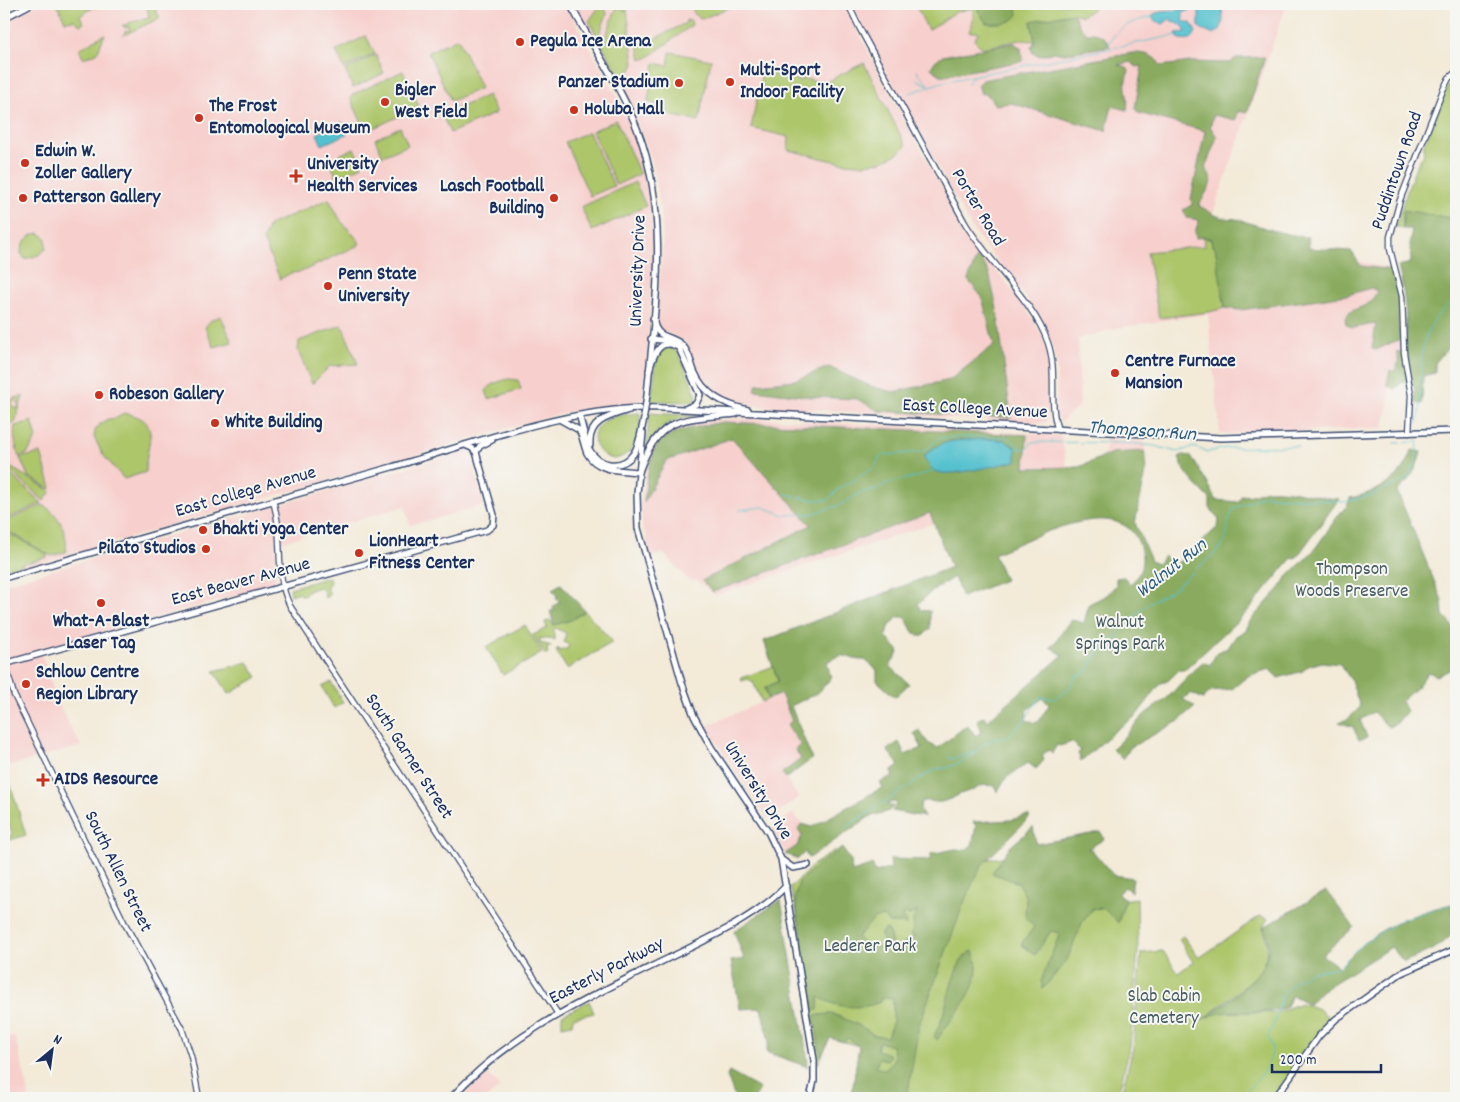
<svg xmlns="http://www.w3.org/2000/svg" width="1460" height="1102" viewBox="0 0 1460 1102" font-family="Dekko,sans-serif">
<rect width="100%" height="100%" fill="#f6f6f2"/>
<filter id="ink" filterUnits="userSpaceOnUse"><feTurbulence type="fractalNoise" baseFrequency=".02" numOctaves="2"/><feDisplacementMap in="SourceGraphic" scale="10" xChannelSelector="R" yChannelSelector="G"/><feConvolveMatrix kernelMatrix="1 2 1 2 8 2 1 2 1" color-interpolation-filters="sRGB"/></filter>
<filter id="wash" filterUnits="userSpaceOnUse"><feTurbulence type="fractalNoise" baseFrequency=".0096" numOctaves="4" result="noise"/><feDisplacementMap in="SourceGraphic" scale="20" xChannelSelector="R" yChannelSelector="G"/><feGaussianBlur stdDeviation="1.12" result="paint"/><feColorMatrix in="noise" values="0 0 0 0 0 0 0 0 0 0 0 0 0 0 0 0 0 1.4 0 .05"/><feComposite in="paint" operator="in"/></filter>
<g filter="url(#wash)">
<rect width="100%" height="100%" fill="#f3ead8"/>
<path fill="#f7d0cd" d="M38,4H566L622,106L639,145L650,189L654,259L643,402L596,407L551,416L4,574V21Z
M575,4H845L876,68L964,227L988,261L1024,305L1042,335L1047,349L1051,382L1047,422L1039,423L966,419L759,406L728,401L711,391L703,383L685,341L658,329L656,324L663,240L659,198L652,161L630,103Z
M852,4H1287L1212,216L1308,249L1395,270L1401,307L1403,356L1393,377L1384,428L1220,434L1208,314L1122,327L1078,339L1080,405L1061,422L1056,415L1057,370L1052,344L1044,324L1028,300L972,229L866,35Z
M756,418L1061,435L1068,473L1105,456L1106,439L1145,441V465L951,567L934,523L715,595L696,580L691,582L664,554L648,556L645,544L647,541V535L643,530L640,506L647,457L653,444L669,428L679,424L715,419Z
M469,450L485,505L410,525L405,506L285,541L276,536L275,585L40,650L57,701L81,746L5,767L4,584Z
M781,694L792,721L787,725L801,745V759L782,773L799,798L767,819L706,726Z
M793,813L802,824L798,829L802,836L797,846L785,854L772,828Z
M15,1036L28,1089L29,1098H4V1039Z
M486,1071L500,1087L487,1098H461Z"/>
<path fill="#adc66b" stroke="#647a64" d="M57,4H98L80,16L84,23L80,25L74,20L65,21Z
M152,4L160,18L124,35L125,31L130,30L129,27L125,28L122,25H128V23L149,18L147,5Z
M601,4H604L607,14L598,38L589,21Z
M694,4H737L702,19L693,13Z
M915,4H1101L1082,16L1073,13L1031,22L1035,41L1020,40L982,48L974,40L979,32H969L973,21V8L956,12L928,30Z
M622,6L624,11L627,9L634,64L631,70L620,76L602,46L616,9Z
M686,20L691,21L692,25L646,59H641L638,45L640,42L644,44L686,23Z
M105,34L97,53L83,58L79,49Z
M366,36L375,54L344,68L336,51Z
M458,38L481,88L451,101L428,52Z
M670,52L711,60L699,121L658,113L659,107L648,101L655,63L668,66Z
M376,55L384,73L353,88L345,70Z
M864,63L906,146C874,179 827,158 788,150L789,137L751,128L762,72L801,81L802,78L824,83Z
M403,71L419,107L367,131L365,130L351,99L352,95Z
M1456,79V227L1403,217V229L1395,226L1416,166L1424,154L1423,147L1446,89Z
M488,95L496,113L450,133L442,115Z
M616,120L640,174L616,185L592,131Z
M400,127L408,145L383,156L375,139Z
M589,132L614,186L590,196L565,142Z
M354,148L362,166L337,178L329,160Z
M635,182L646,206L592,231L581,207Z
M329,199L341,221L359,241V245L301,272L291,273L280,279L263,240L269,225Z
M39,233L46,238V249L39,255L25,259L21,253C21,243 29,234 39,233Z
M1203,237L1211,240L1218,253L1225,308L1209,312L1159,318L1147,252L1204,246Z
M221,316L232,342L214,347L205,327L211,320Z
M342,325L358,364L330,366L312,384L298,351L299,341Z
M668,347L678,352L697,396L694,402L651,401L657,356L660,351Z
M509,379L518,380L521,389L489,399L486,391C492,383 500,381 509,379Z
M23,396L15,423L4,427V402L14,399L12,406L17,409L19,404L15,398Z
M124,413C166,420 144,445 146,472L124,479L103,455L94,437L95,431L100,424L108,419L117,418Z
M640,413C640,434 638,453 615,459C596,457 584,432 605,421C615,415 629,414 640,413Z
M649,413L703,416C676,417 662,422 647,445Z
M32,421L37,438L27,454L19,457C16,446 13,438 15,426Z
M41,453L51,488L50,489L28,476L20,458Z
M10,467L51,491L44,501L8,469Z
M5,469L42,503L4,520V470Z
M42,505C60,513 68,534 66,552L51,556L4,529V522Z
M4,531L47,554V557L27,563L25,561L23,564L4,569Z
M329,577L330,581L327,588L330,594L325,598L324,592L319,587L308,591L304,596L297,593L291,595L290,588Z
M585,611L613,642L567,669L556,651L558,648L559,651L568,648L569,645L564,642L566,633L555,628L553,631L555,640L540,638V643L552,646L547,648L548,654L546,656L533,635L547,628L545,622L550,620L553,625L571,620Z
M525,625L542,653L503,675L486,647Z
M248,662L258,677L229,694L214,671Z
M774,666L778,682L765,688L768,699L762,702L753,682L748,679L742,681L741,678Z
M331,682L343,702L334,708L322,687Z
M4,775L8,777L26,835L4,842V838L12,835L4,807Z
M1086,843L1106,902L1137,898L1138,950L1130,1046L1119,1091H1122L1133,1048L1141,953L1163,951L1178,973L1193,962L1179,939L1183,936L1199,958L1260,916L1268,919L1263,927C1280,977 1236,987 1208,1016L1224,1012L1275,1013L1301,1003L1319,1009L1333,1021L1275,1098H862L852,1093L859,1046L830,1038L818,1064L797,914L790,888L813,865L835,850L848,865L851,882Z
M589,1001L594,1013L573,1018L572,1024L562,1026V1015Z"/>
<path fill="#8aab5f" stroke="#526d5e" fill-rule="evenodd" d="M974,4H1013L1017,8L1018,15C1010,25 998,23 986,23Z
M1073,13L1080,27L1087,33C1098,32 1106,37 1110,46L1063,54L1054,52L1040,56L1033,53L1031,48L1035,41L1031,21Z
M1014,43L1021,48L1023,61L942,76L931,68L935,61L942,56Z
M1132,53C1145,53 1154,54 1161,66L1191,62L1230,63L1236,58L1265,57L1247,113L1238,111L1236,120L1214,115L1210,126L1217,137L1205,168C1219,184 1204,191 1199,206C1206,209 1213,215 1220,217C1225,219 1231,218 1236,219C1261,226 1282,235 1308,237L1309,248L1351,251L1361,266L1392,270L1399,292L1400,339L1376,350L1372,349L1376,324L1352,328L1346,324L1345,318C1355,303 1367,313 1377,291L1371,288L1347,295L1240,310L1225,308L1215,247L1212,246L1211,239L1204,237L1196,238L1195,232L1199,220L1187,218L1183,210L1192,205L1191,199L1205,131L1138,113L1135,108L1142,66L1137,67L1130,62L1118,65L1127,67L1129,71C1121,87 1130,92 1127,110L1112,106L1106,131L1011,103L995,105L986,93L981,94L978,84L982,80Z
M1403,210L1456,219L1455,340L1435,363V373L1423,376L1422,404L1414,403L1415,389L1412,383L1403,382L1394,389L1387,385L1390,370L1394,372L1399,362L1396,352L1405,351C1408,322 1405,294 1398,266L1411,263L1410,241L1412,229H1403Z
M978,254L989,273L997,309L1011,418L879,411L857,399L812,397L755,390L757,384L795,380L829,367L870,386L893,392L950,380L994,345L982,297L968,280Z
M723,422L1027,435L1025,468L1079,467L1112,453L1144,451L1147,467L1135,523L1151,561L1157,564L1164,556L1174,566L1218,527L1219,519L1210,508V499C1199,487 1183,474 1179,457L1183,455L1191,456L1211,489L1215,500L1238,502L1242,495C1252,498 1258,491 1268,490C1292,488 1315,498 1339,499L1297,557L1291,559L1246,613L1186,669H1180L1168,681L1161,683L1136,716L1116,730L1081,761L1078,753L1081,751L1072,742L1060,746L1057,745L1052,753L1049,750L1042,755L1044,760L1036,769L1028,763L1006,778L997,792L995,786C988,785 980,784 975,790C962,791 954,799 941,802C934,803 928,799 921,802L920,810L924,817L892,811L897,804L895,802L889,803L888,806H894L889,811L869,817L811,857L808,858L805,852L798,859L785,854L797,846L802,836L798,829L802,824L812,827L883,787L880,783L889,777L892,779V770L899,765L887,750L899,742L905,755L922,748L914,733L919,730L928,743L938,748L967,725L976,736L982,731L977,720L984,716L987,721L1063,655L1050,647C1060,640 1061,629 1072,620L1084,623L1089,604L1107,595L1116,585V578L1124,577L1130,584C1141,575 1144,564 1141,550C1126,487 1029,540 994,554L1005,580L962,597L954,577L932,591L918,604L921,610L930,611V629L922,637L913,632L905,617H898L888,628L886,637L899,651L890,666L909,684L895,697L877,681V670L865,660C846,661 848,649 827,662L831,678L819,692L791,706L812,759L786,778L782,773L801,759L795,749L801,745L787,725L792,721L781,694L768,699L765,688L778,681L764,641L951,567L930,513L713,592L702,581L811,525L732,438L666,461L644,502C651,433 658,434 723,422ZM987,439L999,440L1014,446L993,465L956,473L925,456C944,437 961,441 987,439ZM1043,698L1049,705L1039,721L1035,723L1026,720L1027,710Z
M1412,450L1421,452C1417,469 1410,480 1397,491L1442,600L1443,615C1460,631 1456,644 1456,667L1437,676L1428,672L1417,687L1401,701L1407,711L1397,723L1388,727L1373,712L1360,720L1367,737L1359,740L1353,727L1339,722L1348,719L1360,707L1351,680L1340,664L1322,662L1308,666L1303,671L1278,678L1269,669L1248,676L1232,689L1211,691L1203,699L1191,693L1183,699L1195,707L1179,721L1131,747L1122,759L1112,749C1122,740 1131,729 1140,719C1149,709 1162,704 1170,695C1181,684 1190,672 1203,662L1210,665L1217,652L1228,648L1236,636L1246,630L1250,621L1281,587L1285,579L1314,550L1340,513L1347,507L1350,498C1377,493 1405,478 1412,450Z
M561,584L585,611L571,620L554,625L550,611H554L553,607L560,602L556,599L557,596L552,589Z
M1028,815L1030,817L982,865L966,897L919,1025L907,1098H862L852,1093L859,1046L848,1038L843,1042L830,1038L821,1057L814,1016C819,1015 825,1014 830,1014C837,1014 871,1030 873,1035L887,1037L893,1021V999L881,998L880,1002C861,1010 836,1008 819,997L818,1010L813,1011L795,898L799,882L816,866L842,848L851,861L852,872L873,865L874,872L891,869L890,859L930,860L931,854L955,849L966,850L972,846L976,826L973,822L1011,820ZM917,911L913,921L914,929L910,935L916,937L904,943V948L898,954L893,951L889,931L886,929L881,933V939L885,942L884,947H869L857,937L875,918L883,917L889,923H902L906,925L907,921L902,918L905,913L910,915ZM879,1042L892,1046L895,1057L886,1070L876,1067L879,1058L887,1060L890,1057L889,1054L877,1050Z
M1033,827L1036,844L1101,832L1104,839L1088,849L1092,850L1113,875L1133,878L1131,892L1125,887L1117,894L1126,899L1118,923L1104,909L1093,908L1082,923L1067,960L1043,989L1041,981L1060,933L1051,931L1035,955L1021,944L1034,927L1025,916L1026,898L1018,883L992,873L1009,848Z
M1326,891L1354,927L1322,955L1339,967C1347,961 1353,952 1361,945C1390,922 1421,911 1456,903V932L1434,949L1404,962L1391,947L1321,991L1309,1004L1292,995L1287,1006C1261,1020 1229,1003 1202,1020C1224,1003 1273,974 1268,942C1268,937 1265,931 1264,927Z
M781,900L807,1056L808,1067L766,1052L769,1041L761,1008L740,1009L731,961L744,959L734,931Z
M973,951C989,984 952,1015 937,1040L934,1037C937,1029 941,1022 943,1015C949,998 954,957 973,951Z
M729,1072L760,1089L755,1098H735L727,1076Z"/>
<path fill="#54c1ce" stroke="#387896" d="M1191,4H1231L1222,10C1226,28 1217,42 1199,27V10L1196,8L1183,13V21L1191,23L1196,32L1191,40L1179,39L1176,33L1186,32L1182,25L1172,22L1171,18L1163,24L1156,22L1152,17L1155,13L1184,9Z
M342,122L347,134L322,145L317,134Z
M986,439L1004,440L1016,448V461C1001,464 950,477 937,472C931,470 927,462 924,457C940,437 963,441 986,439Z"/>
<g fill="none" stroke-linecap="round" stroke-linejoin="round">
<path stroke="#54c1ce" stroke-width="1" d="M1108,45C1117,26 1133,21 1152,17
M917,71L929,85
M1451,79L1456,82
M918,80L928,85
M967,84L973,76
M910,93L942,82L1177,35
M1418,423C1421,411 1420,400 1420,388C1420,348 1423,323 1456,298
M1394,443L1416,442
M1016,448L1027,449L1032,442L1127,443L1155,446L1177,452L1194,447L1207,452L1226,448L1298,446
M785,494L813,500H828L840,488L874,468L879,458L884,455L923,452L939,438L961,437H1008L1019,446
M740,510L763,507L784,515L811,514L840,505L862,492L876,490L885,484L919,476L934,470
M948,757L951,759L974,753
M845,828L924,776L936,769L946,768L969,759L986,742L989,743L996,737L1005,739L1025,720L1040,697L1055,699L1068,690L1075,677L1088,671L1096,655L1104,649L1108,642L1116,638L1122,627L1150,602L1171,591L1222,547C1229,534 1226,523 1233,509L1264,495L1345,502L1372,495L1407,479L1416,461L1418,440
M1239,1098C1254,1084 1282,1060 1268,1037L1277,1015L1282,995L1292,983L1311,972L1339,967L1361,945L1402,919L1456,903"/>
</g>
</g>
<g filter="url(#ink)">
<g fill="none" stroke-linecap="round" stroke-linejoin="round">
<g stroke="#3b4b70" stroke-width="7">
<path id="tertiary" d="M848,4L860,29L965,223C989,263 1034,301 1048,343C1058,372 1048,403 1058,430
M1409,433L1411,395L1404,353L1402,296L1390,249V237L1400,200L1443,90L1449,78L1456,72
M273,501C285,539 273,571 290,606L558,1014
M4,660L14,695L124,922L182,1029L191,1056L199,1098"/>
</g>
<g stroke="#3b4b70" stroke-width="8">
<path id="secondary" d="M570,4C592,46 621,86 638,131C670,216 655,307 647,395
M4,18L31,4
M638,528L682,683L694,716L711,747L768,832L781,859L814,1060V1081L810,1098
M638,529L637,493L643,433
M782,860L793,868L808,865
M451,1098C511,1031 594,995 673,956C712,937 756,917 786,886
M1275,1098L1319,1036L1336,1019L1401,973L1456,949"/>
</g>
<g stroke="#3b4b70" stroke-width="8">
<path id="primary" d="M653,319C657,342 671,333 683,346C689,352 691,363 694,371C704,395 723,404 748,410
M651,339L671,341
M649,371C653,356 660,335 679,348L700,395L696,404L687,408
M579,415C583,426 584,438 589,449C598,466 622,471 634,453C640,444 641,430 644,419
M561,420L579,430C583,437 584,446 587,453C597,472 621,470 639,472C659,414 683,420 736,414
M590,445C588,421 609,416 629,410
M476,452L480,446L492,440
M4,578C133,540 263,504 392,467C478,442 575,405 664,408L1221,438L1456,431
M4,664L487,530L493,525L494,515L476,452L472,448L465,445"/>
</g>
<use href="#tertiary" stroke="#fff" stroke-width="4.5"/>
<use href="#secondary" stroke="#fff" stroke-width="5"/>
<use href="#primary" stroke="#fff" stroke-width="5"/>
<g stroke="#3b4b70" stroke-width="8" stroke-linecap="butt">
<path id="secondary-bridge" d="M644,416L647,395"/>
</g>
<use href="#secondary-bridge" stroke="#fff" stroke-width="5"/>
</g>
</g>
<g fill="#c8321e" stroke="#f6f6f2" stroke-width="2">
<circle cx="520" cy="42" r="5"/>
<circle cx="730" cy="82" r="5"/>
<circle cx="679" cy="83" r="5"/>
<circle cx="385" cy="102" r="5"/>
<circle cx="574" cy="110" r="5"/>
<circle cx="199" cy="118" r="5"/>
<circle cx="25" cy="163" r="5"/>
<path d="M293.5 168.5h5v5h5v5h-5v5h-5v-5h-5v-5h5z"/>
<circle cx="23" cy="198" r="5"/>
<circle cx="554" cy="198" r="5"/>
<circle cx="328" cy="286" r="5"/>
<circle cx="1115" cy="373" r="5"/>
<circle cx="99" cy="395" r="5"/>
<circle cx="215" cy="423" r="5"/>
<circle cx="203" cy="530" r="5"/>
<circle cx="206" cy="549" r="5"/>
<circle cx="359" cy="553" r="5"/>
<circle cx="101" cy="603" r="5"/>
<circle cx="26" cy="684" r="5"/>
<path d="M40.5 772.5h5v5h5v5h-5v5h-5v-5h-5v-5h5z"/>
</g>
<g text-anchor="middle" dominant-baseline="central" stroke-width="4" stroke-linejoin="round" paint-order="stroke">
<g font-size="19" font-weight="bold" fill="#1b2f5e" stroke="#f6f6f2" text-anchor="start">
<text x="530" y="42">Pegula Ice Arena</text>
<text x="740" y="71">Multi-Sport<tspan x="740" dy="22">Indoor Facility</tspan></text>
<text x="669" y="83" text-anchor="end">Panzer Stadium</text>
<text x="395" y="91">Bigler<tspan x="395" dy="22">West Field</tspan></text>
<text x="209" y="107">The Frost<tspan x="209" dy="22">Entomological Museum</tspan></text>
<text x="584" y="110">Holuba Hall</text>
<text x="35" y="152">Edwin W.<tspan x="35" dy="22">Zoller Gallery</tspan></text>
<text x="307" y="165">University<tspan x="307" dy="22">Health Services</tspan></text>
<text x="544" y="187" text-anchor="end">Lasch Football<tspan x="544" dy="22">Building</tspan></text>
<text x="33" y="198">Patterson Gallery</text>
<text x="338" y="275">Penn State<tspan x="338" dy="22">University</tspan></text>
<text x="1125" y="362">Centre Furnace<tspan x="1125" dy="22">Mansion</tspan></text>
<text x="109" y="395">Robeson Gallery</text>
<text x="225" y="423">White Building</text>
<text x="213" y="530">Bhakti Yoga Center</text>
<text x="369" y="542">LionHeart<tspan x="369" dy="22">Fitness Center</tspan></text>
<text x="196" y="549" text-anchor="end">Pilato Studios</text>
<text x="101" y="622" text-anchor="middle">What-A-Blast<tspan x="101" dy="22">Laser Tag</tspan></text>
<text x="36" y="673">Schlow Centre<tspan x="36" dy="22">Region Library</tspan></text>
<text x="54" y="780">AIDS Resource</text>
</g>
<g font-size="19" fill="#1b2f5e" stroke="#f6f6f2">
<text transform="translate(1398 171) rotate(-71)">Puddintown Road</text>
<text transform="translate(977 208) rotate(59)">Porter Road</text>
<text transform="translate(639 271) rotate(-88)">University Drive</text>
<text transform="translate(975 410) rotate(3)">East College Avenue</text>
<text transform="translate(246 493) rotate(-16)">East College Avenue</text>
<text transform="translate(241 583) rotate(-15)">East Beaver Avenue</text>
<text transform="translate(408 757) rotate(57)">South Garner Street</text>
<text transform="translate(757 791) rotate(58)">University Drive</text>
<text transform="translate(117 872) rotate(64)">South Allen Street</text>
<text transform="translate(607 972) rotate(-27)">Easterly Parkway</text>
</g>
<g font-size="19" fill="#475c62" stroke="#f6f6f2">
<text x="1352" y="570">Thompson<tspan x="1352" dy="22">Woods Preserve</tspan></text>
<text x="1120" y="623">Walnut<tspan x="1120" dy="22">Springs Park</tspan></text>
<text x="870" y="947">Lederer Park</text>
<text x="1164" y="997">Slab Cabin<tspan x="1164" dy="22">Cemetery</tspan></text>
</g>
<g font-size="20" font-style="italic" fill="#2c5b80" stroke="#f6f6f2">
<text transform="translate(1142 432) rotate(4)">Thompson Run</text>
<text transform="translate(1172 569) rotate(-38)">Walnut Run</text>
</g>
</g>
<rect width="1460" height="1102" fill="none" stroke="#f6f6f2" stroke-width="20"/>
<g transform="translate(52 1050) rotate(29)" stroke="#f6f6f2" stroke-width="4" paint-order="stroke">
<path d="M0-4L9 19L0 12L-9 19Z" fill="#1b2f5e"/>
<text y="-8" font-size="14" font-weight="bold" text-anchor="middle" fill="#1b2f5e">N</text>
</g>
<path d="M1272 1064v8h109v-8" fill="none" stroke="#1b2f5e" stroke-width="2.5"/>
<text x="1280" y="1064" font-size="15" fill="#1b2f5e" stroke="#f6f6f2" stroke-width="4" paint-order="stroke">200 m</text>
</svg>
